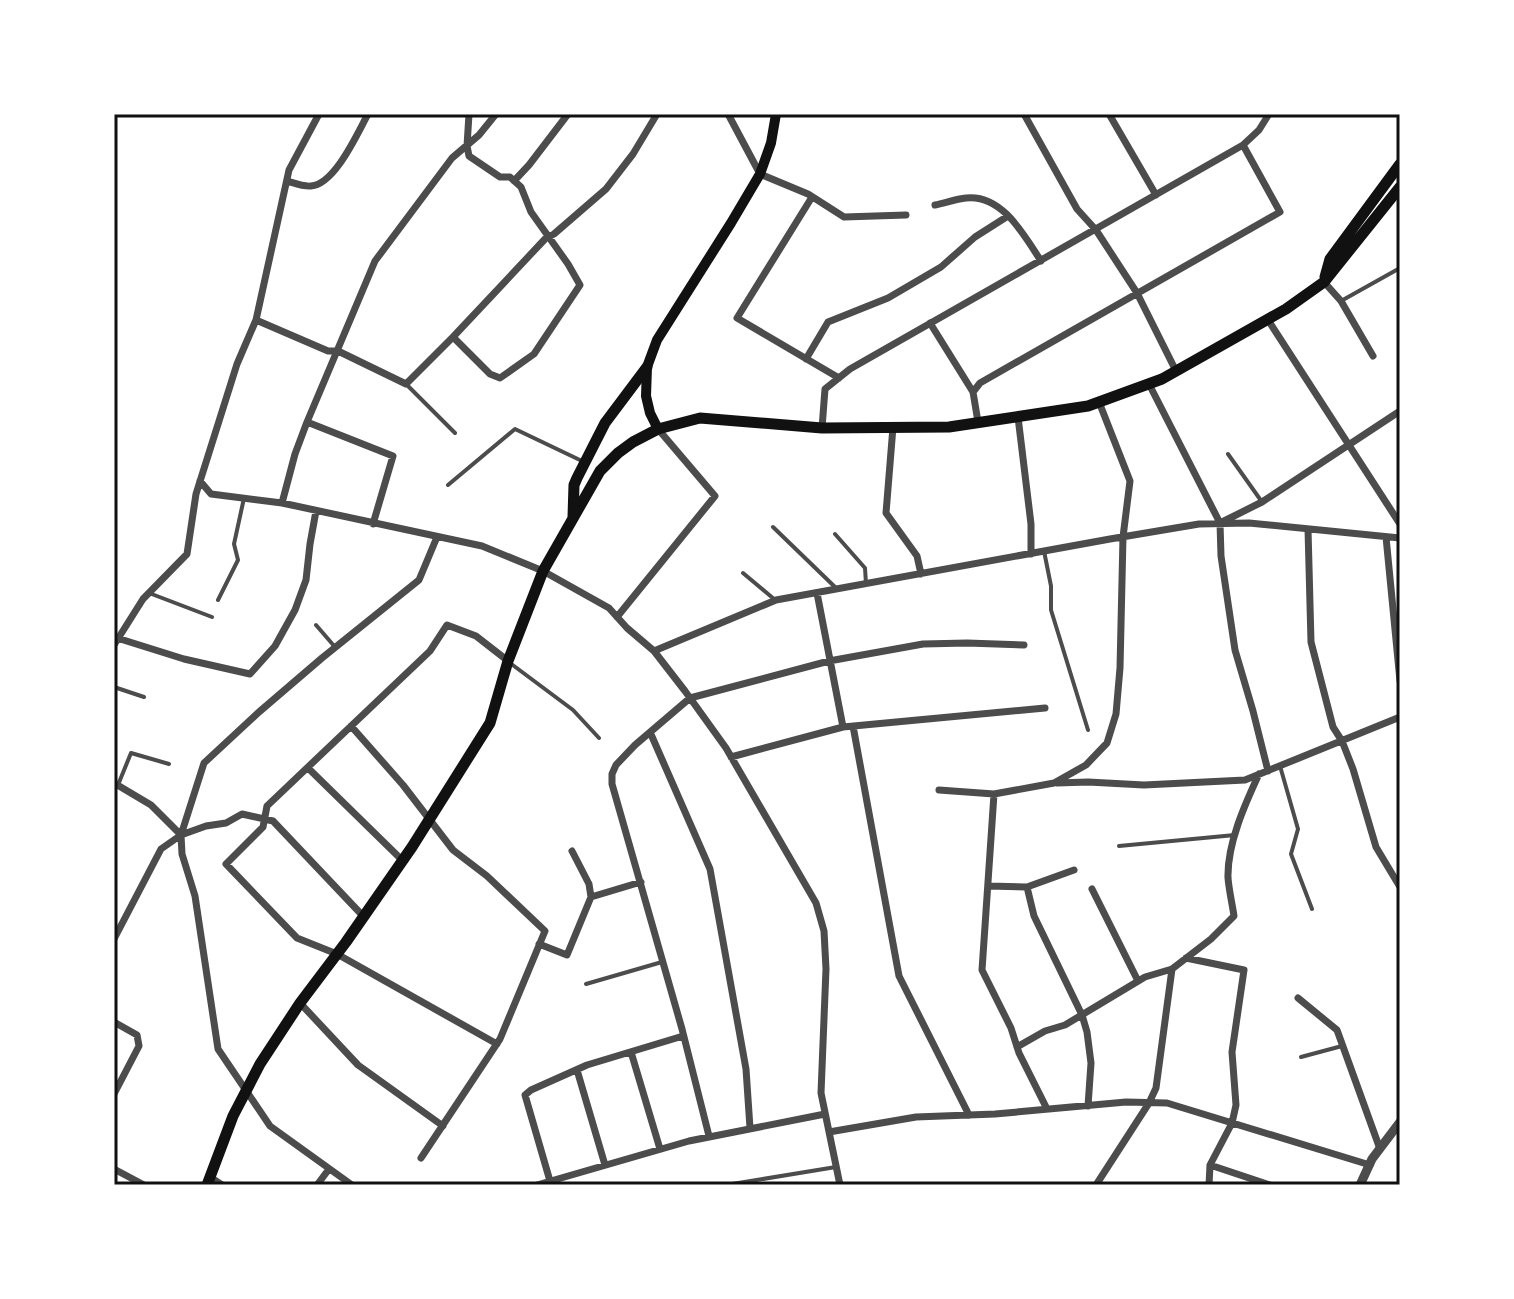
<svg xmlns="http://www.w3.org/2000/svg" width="1514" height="1299" viewBox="0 0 1514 1299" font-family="'DejaVu Sans',sans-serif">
<rect width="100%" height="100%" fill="#fff"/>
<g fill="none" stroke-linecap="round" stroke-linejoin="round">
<path stroke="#4c4c4c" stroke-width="4" d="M1341,301L1400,268
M406,384L455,433
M1228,454L1262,502
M448,485L515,429L582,461
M773,527L835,587
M835,534L865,568L866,584
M1044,551L1051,586V610L1088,730
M743,573L774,599
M149,593L212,617
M218,600L238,560L234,544L244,498
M316,625L335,647
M510,663L573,710L599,738
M114,687L144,697
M1280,766L1298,829L1291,854L1312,909
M118,785L131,753L169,764
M1119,846L1235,835
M586,984L662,962
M1301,1057L1342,1046
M726,1185L836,1167"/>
<path stroke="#4c4c4c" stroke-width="7" d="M728,114L760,174L808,194L844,217L906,215
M1024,114L1077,209L1096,230L1137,293L1176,371
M1109,114L1156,195
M287,181C294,183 304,187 311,186C335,184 357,134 368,114
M514,181L529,165L568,114
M812,197L737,318L839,378
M935,205C945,203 956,199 966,198C1002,194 1024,235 1041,261
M1324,282L1341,301L1373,356
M256,320L328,351H338L406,384L453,337L545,239L554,234L606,189L633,154L657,114
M1268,320L1400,524
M930,323L973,392L978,422
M453,337L490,374L500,378L534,354L580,285L568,264L531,212L521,187L510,177H500L469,156L467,146L469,114
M806,359L828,322L888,298L941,267L975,237L1008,216
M1149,384L1220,523L1221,556L1235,650L1253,711L1268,771
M973,392L980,383L1280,212L1243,145
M1018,417L1031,524V554
M307,422L393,456L373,524
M893,427L886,513L917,556L921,574
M822,428L825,389L850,369L1243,145L1259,130L1269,114
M200,481L211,494L282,503L482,546L543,571L609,608L627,628L654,651L685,691L726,748L816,903L824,931L826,969L821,1093L840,1185
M282,503L295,454L307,422L375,261L452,158L479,135L496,114
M1222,522L1262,502L1400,411
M1308,529L1311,642L1333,727L1342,741L1353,769L1376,847L1400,887
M1386,537L1400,681
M817,593L843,727
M617,617L715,496L658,429
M117,638L184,659L250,674L275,646L295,610L306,580L310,544L316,511
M114,645L143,599L187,554L196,494L237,364L256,320L289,170L319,114
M654,651L776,600L1110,539L1199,524L1249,523L1400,538
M351,726L403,785L453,850L487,876L545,931L500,1039L421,1158
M853,726L899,976L969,1115
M650,732L710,869L746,1069L750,1128
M731,757L843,727L1045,708
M308,768L402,860
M114,783L151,805L181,835
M1057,783L1088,782L1144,785L1245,780L1400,717
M939,790L994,794L1054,783L1086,765L1107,743L1116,714L1120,668L1123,537L1130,481L1099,402
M994,794L982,970L1011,1028L1019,1053L1047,1109
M572,851L589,884L591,897
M1074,870L1027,887L1034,916L1082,1015L1087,1032L1091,1063L1088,1106
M988,886L1027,887
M1092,889L1138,981
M114,939L161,849L181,835L206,826L226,823L242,814L273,821L363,916
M539,944L567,955L591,897L641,882
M1186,958L1244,970L1232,1052L1236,1105L1232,1123L1210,1165L1209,1185
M1298,998L1337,1030L1380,1149
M300,1003L358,1065L443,1126
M114,1022L137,1035L139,1046L114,1094
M497,1044L337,954L297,938L226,864L263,827L267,806L430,651L447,625L476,636L508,661
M1017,1047L1045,1031L1065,1025L1145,977L1172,969L1211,939L1234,916C1232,903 1229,890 1228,878C1227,844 1245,804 1259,774
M631,1052L660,1149
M577,1070L605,1165
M829,1132L916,1117L995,1114L1126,1102L1167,1103L1370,1165
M709,1136L682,1029L612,784V774L616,765L635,745L690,698L829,661L923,644L967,643L1024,645
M1210,1165L1270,1185
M114,1169L144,1185
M210,1177L222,1185
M550,1181L525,1095L531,1090L587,1065L683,1036
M317,1185L329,1169
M352,1185L270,1126L218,1049L195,896L182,854L181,835L204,763L259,712L322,658L419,580L437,537
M537,1185L689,1141L825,1114
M1096,1185L1149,1103L1156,1088L1172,969"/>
<path stroke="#4c4c4c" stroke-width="9" d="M1360,1185L1372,1159L1400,1122"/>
<path stroke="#111" stroke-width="10" d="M658,429L650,413L646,396L647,367L657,340L731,223L760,174L771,143L776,114"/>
<path stroke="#111" stroke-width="11" d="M1325,277L1330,259L1400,164
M573,517L574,485L577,478L605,423L647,367
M207,1185L233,1116L260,1064L300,1003L346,942L412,847L490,723L508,661L543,571L600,471L618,453L633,442L658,429L700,418L822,428L949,427L1088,406L1162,379L1286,309L1324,282L1400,187"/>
</g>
<rect width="1514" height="1299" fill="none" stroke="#ffffff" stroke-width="232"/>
<rect x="116" y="116" width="1282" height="1067" fill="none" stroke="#111" stroke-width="3"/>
</svg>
